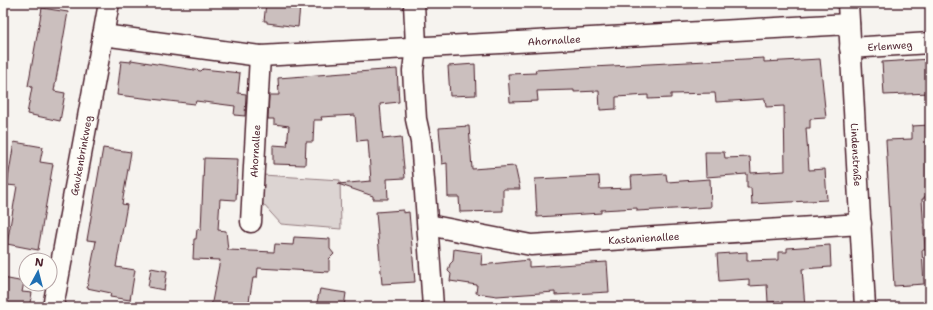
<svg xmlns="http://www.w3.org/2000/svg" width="933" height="310" viewBox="0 0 933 310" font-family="'Shantell Sans',sans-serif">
<rect width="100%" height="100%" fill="#f6f3ef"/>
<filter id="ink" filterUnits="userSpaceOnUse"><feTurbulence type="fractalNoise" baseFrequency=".025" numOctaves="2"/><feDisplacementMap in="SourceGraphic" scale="8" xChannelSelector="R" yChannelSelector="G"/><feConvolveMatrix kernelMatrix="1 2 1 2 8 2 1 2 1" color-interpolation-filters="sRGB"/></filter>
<g filter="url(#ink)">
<path fill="#dcd4d2" stroke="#937a7e" d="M263,175L340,180L341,229L281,224L262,203Z"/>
<path fill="#cbbfbe" stroke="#4a1f2b" d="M266,3H294L293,6H300L298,27L267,23V21H264Z
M42,8L68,12L54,91L65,93L60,121L27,114L32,87L28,86Z
M764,58V62L820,59L826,118L810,119V128H806L809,170L825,169L827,200L752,204L751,188H747V174L706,177L705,152H724L725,158L750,157L751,173L785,171L784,106L766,107L765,99L716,102L715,93L671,94V98L648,99V95L616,97V109L600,110L599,91L574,92V90L537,91L538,101L510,102L508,74L536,73L535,70Z
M930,59V93L884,95L882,62Z
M131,60L201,71L203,69L240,73L238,93L246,94L245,116L234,115L235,106L196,101L195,104L117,95L121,61L131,62Z
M475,64L476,95L450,96L448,66Z
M397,69L399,102L380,104L383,139L401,137L405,178L387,179L388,199H373V196L338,184L371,181L368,140L357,141L355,115L321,117L322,120H314L313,142H306L305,165L273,164V145L287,146L289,126L274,124V119H268L269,95H279L278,78Z
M930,125V141H927L930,196L924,197V199H922L925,250H922L924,284L894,286L886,140L912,139V126Z
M469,126L472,169L515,166L520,189H503V211L460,212L459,197H448L447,163L442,164L439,128Z
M14,142L43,147L40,162L53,164L38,250L7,244L17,186L7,185Z
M103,148L131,152L122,204L127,205L116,267L135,270L130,300L110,297L111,293L87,288L96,241L87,240Z
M204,158L238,159L236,200L220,199L218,230L226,231L228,250L274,252L275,244L293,245L294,237L330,239V249L334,254L329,259V272L258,268L257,278H253L248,307H211L220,260L193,259L194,239H196L197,229L201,230Z
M666,174L667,182L710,179L711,207L637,211V208L601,210V213L537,217L535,179L599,176L600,189L632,188L631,176Z
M403,210V213L409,212L415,282L382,284L376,212Z
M830,245L831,267L802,269L805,307H780V301L768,302L767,285L749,286V279L719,281L717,254L747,252V261L778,260V252H787V248Z
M454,249L482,253L481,265L529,260V267L607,262L609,292L555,295V292L497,296L476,293L477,285L450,281L451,274L448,271L450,264L453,261Z
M151,268L167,271L164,290L148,287Z
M3,278L24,282L22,292L32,293L29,307H3Z
M320,289L346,293L344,307H316Z"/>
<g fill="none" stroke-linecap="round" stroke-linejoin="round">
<g stroke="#4a1f2b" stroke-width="23">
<g id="street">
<path d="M414,3L416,46L413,71L416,119L421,142L425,192L433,307"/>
<path id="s1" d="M848,3L865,307"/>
<path id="s2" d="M103,35L260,56L849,24"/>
<path id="s3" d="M850,48L930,43"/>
<path id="s4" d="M251,222L260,56"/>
<path id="s5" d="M428,225L531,245L861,224"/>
<path id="s6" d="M53,307L109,3"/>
</g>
</g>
<use href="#street" stroke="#fdfcf7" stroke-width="20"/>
</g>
</g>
<g text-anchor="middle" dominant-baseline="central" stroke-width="3" stroke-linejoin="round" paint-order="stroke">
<g font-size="10" fill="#4a1f2b" stroke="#fdfcf7">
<text stroke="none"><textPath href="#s2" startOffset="453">Ahornallee</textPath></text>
<text stroke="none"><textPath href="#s3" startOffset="40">Erlenweg</textPath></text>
<text stroke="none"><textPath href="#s4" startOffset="71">Ahornallee</textPath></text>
<text stroke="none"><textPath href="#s6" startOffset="154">Gaukenbrinkweg</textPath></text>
<text stroke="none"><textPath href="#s1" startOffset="152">Lindenstraße</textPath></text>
<text stroke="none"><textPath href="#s5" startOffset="218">Kastanienallee</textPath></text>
</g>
</g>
<rect width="933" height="310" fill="none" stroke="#fdfcf7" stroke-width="16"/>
<rect x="8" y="8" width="917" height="294" fill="none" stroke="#4a1f2b" stroke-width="1.5" filter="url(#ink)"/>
<g transform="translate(38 272) rotate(7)"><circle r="19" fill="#fdfcf7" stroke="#b5a4a5"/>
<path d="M0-3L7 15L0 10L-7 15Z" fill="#1f6fb2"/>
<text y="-6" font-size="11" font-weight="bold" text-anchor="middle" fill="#4a1f2b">N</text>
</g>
</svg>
